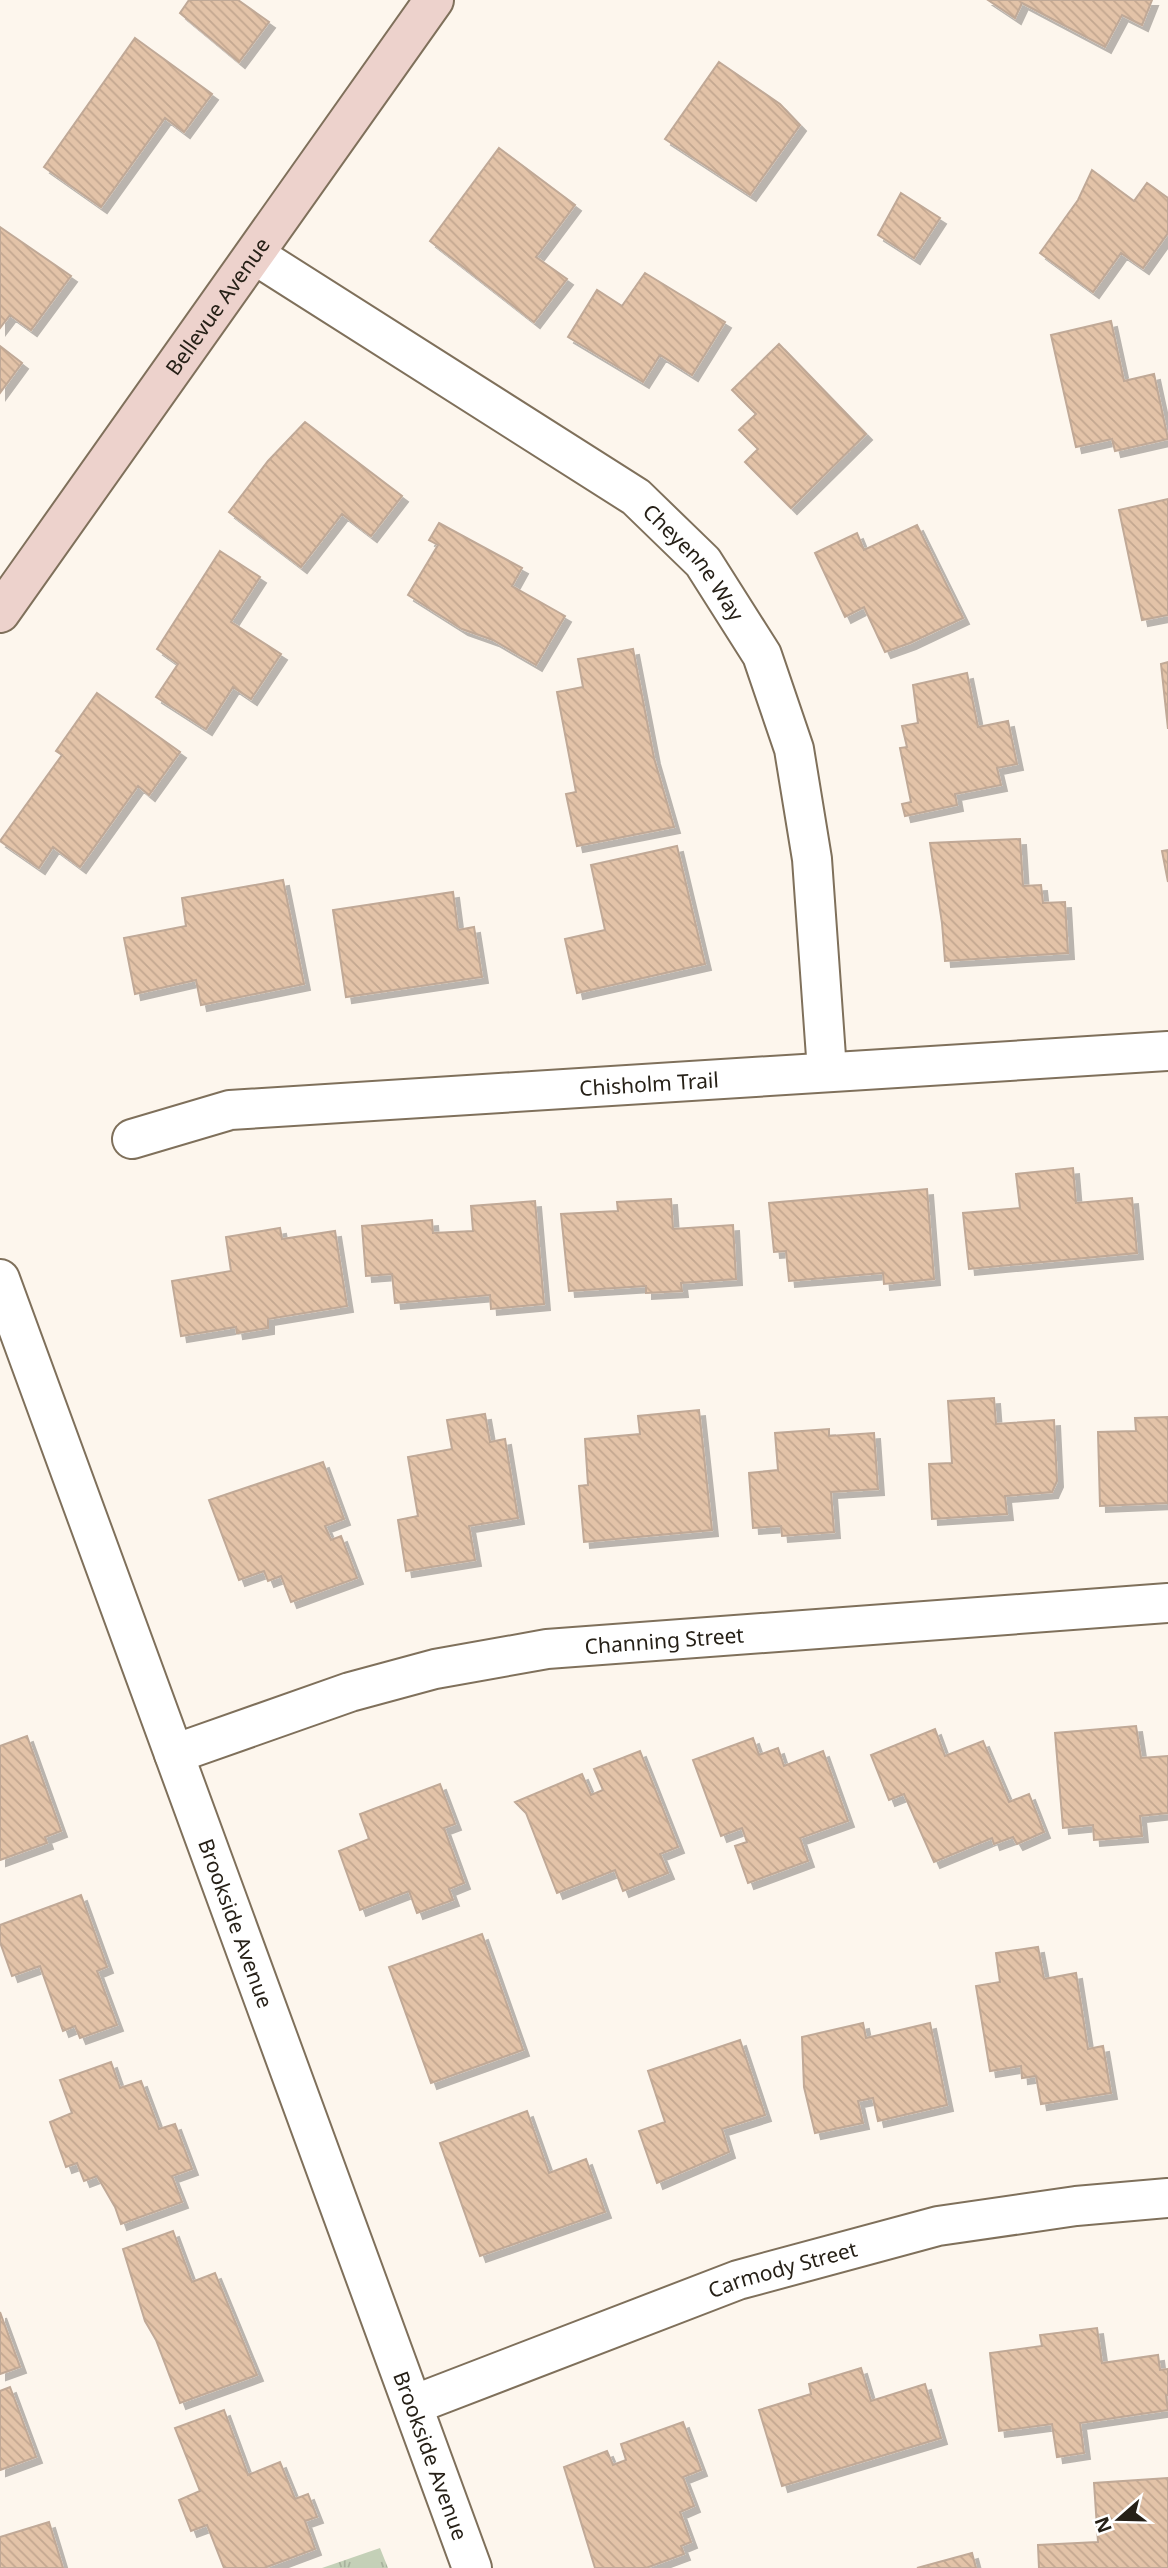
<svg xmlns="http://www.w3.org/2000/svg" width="1168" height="2568" viewBox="0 0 1168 2568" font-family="'Noto Sans',sans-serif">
<defs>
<pattern id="park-tufts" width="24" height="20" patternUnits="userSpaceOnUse" patternTransform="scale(1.75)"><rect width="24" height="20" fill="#c4d0b7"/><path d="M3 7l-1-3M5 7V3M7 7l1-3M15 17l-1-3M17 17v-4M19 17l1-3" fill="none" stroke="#a8b29d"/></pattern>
<pattern id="building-back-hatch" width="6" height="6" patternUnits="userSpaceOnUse" patternTransform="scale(1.75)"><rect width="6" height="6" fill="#e3c3a8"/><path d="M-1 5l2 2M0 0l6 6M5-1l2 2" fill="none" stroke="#c3a790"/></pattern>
<filter id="shadow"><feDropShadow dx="6" dy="6" stdDeviation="0" flood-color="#0004"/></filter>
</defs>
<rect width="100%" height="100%" fill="#fdf6ed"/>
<path fill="url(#park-tufts)" d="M380,2548L388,2568H322Z"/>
<path fill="url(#building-back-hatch)" stroke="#c0a997" stroke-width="2" filter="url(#shadow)" d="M189,0H238L269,22L239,62L180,13Z
M988,0H1152L1142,25L1122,15L1105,47L1022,3L1015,18Z
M135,38L212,94L184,132L165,118L101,207L44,167Z
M719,62L780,104L800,125L750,195L665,139Z
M499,148L575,205L536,257L567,279L534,322L430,241Z
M1092,170L1134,201L1147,183L1168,198V233L1143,268L1121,253L1093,292L1040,253L1078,200Z
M901,193L940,218L914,258L878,235Z
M0,227L71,276L31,330L10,315L0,328Z
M645,273L725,322L692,375L660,355L643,382L568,337L597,290L622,306Z
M1111,321L1124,381L1154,374L1168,439L1115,451L1112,439L1076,447L1051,335Z
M779,344L866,434L791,508L745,462L758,449L739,430L756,414L732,390Z
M0,346L22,363L0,393Z
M305,422L402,496L371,536L342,514L301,567L229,512L268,461Z
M1168,499V615L1142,620L1119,510Z
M439,523L522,568L512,586L565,616L536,665L493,640L462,629L408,595L438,545L429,540Z
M917,525L963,618L910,643L885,652L864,607L845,617L815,553L857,533L864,550Z
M220,551L260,577L231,622L281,654L251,699L233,687L206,729L156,697L178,664L157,649Z
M633,649L654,758L674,827L577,846L566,794L576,792L557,692L583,687L578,659Z
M1168,662V729L1161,664Z
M967,673L978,727L1008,721L1017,764L997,768L1001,785L955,794L957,805L905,816L902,804L911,802L900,748L907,747L902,726L918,723L913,685Z
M97,693L180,752L149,795L138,786L80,867L53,847L39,868L0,841L62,755L56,751Z
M1020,839L1023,886L1041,885L1043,903L1065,902L1068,953L945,961L942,923L930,843Z
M677,846L705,964L577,993L565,939L605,930L591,865Z
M1168,850V882L1162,851Z
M283,880L304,984L201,1005L196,980L135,994L124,938L186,926L182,898Z
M453,892L458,930L474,927L482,977L346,997L333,910Z
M1073,1168L1076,1203L1132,1198L1137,1253L969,1269L963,1213L1020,1208L1016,1174Z
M927,1189L934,1279L884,1284L883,1273L789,1281L786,1251L774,1252L769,1203Z
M671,1199L673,1229L733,1225L736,1279L681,1283L682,1291L646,1293V1286L569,1291L561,1214L618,1211L617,1202Z
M535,1201L544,1304L491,1309L490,1295L395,1303L392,1274L366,1276L362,1226L432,1220L433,1233L473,1231L471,1206Z
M280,1228L282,1239L335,1231L347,1306L268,1319V1328L237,1333L236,1327L181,1336L172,1281L231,1271L226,1237Z
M994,1398L996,1424L1054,1420L1057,1481L1052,1492L1005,1496L1007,1514L932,1519L929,1464L952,1463L948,1401Z
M699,1410L712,1530L584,1542L579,1486L588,1485L585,1439L640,1434L638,1416Z
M485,1414L490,1442L505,1439L518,1518L469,1526L475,1560L406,1571L398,1520L418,1516L408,1457L452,1449L447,1420Z
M1168,1417V1503L1100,1506L1098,1432L1136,1431L1135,1418Z
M829,1429V1436L874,1433L878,1489L831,1492L834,1532L782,1536L781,1526L753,1528L749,1473L778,1470L775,1433Z
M323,1462L344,1519L325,1526L331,1540L341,1536L357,1578L291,1602L281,1576L268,1581L264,1571L239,1580L209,1500Z
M1136,1726L1141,1758L1168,1756V1813L1140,1816L1142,1836L1094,1840L1093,1825L1063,1828L1055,1733Z
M935,1729L945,1756L983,1741L1009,1802L1029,1794L1044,1832L1017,1844L1013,1837L994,1844L992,1838L934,1862L904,1794L889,1800L871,1755Z
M27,1736L61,1831L45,1837L47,1843L0,1860V1746Z
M753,1738L759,1755L778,1748L784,1766L823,1751L848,1821L800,1838L808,1861L748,1883L735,1846L747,1842L742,1828L721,1836L693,1760Z
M640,1751L678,1847L660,1854L668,1873L623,1891L615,1870L557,1893L526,1813L515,1802L582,1774L591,1795L603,1790L594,1769Z
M440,1784L455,1824L444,1828L464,1883L449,1889L453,1900L417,1913L409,1891L360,1910L339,1851L369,1839L360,1814Z
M81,1895L107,1967L97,1971L117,2025L80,2038L75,2026L63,2031L40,1966L12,1976L0,1942V1925Z
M482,1934L523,2050L431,2083L389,1967Z
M1038,1947L1044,1979L1076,1973L1088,2049L1103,2046L1111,2093L1041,2104L1036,2076L1022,2078L1021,2066L990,2071L976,1986L1000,1982L996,1953Z
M863,2023L866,2038L930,2023L947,2105L878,2121L873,2098L858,2101L863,2123L815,2133L804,2087L802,2037Z
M740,2040L765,2115L722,2129L729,2152L657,2183L639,2131L665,2122L648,2071Z
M111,2062L120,2088L141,2081L159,2129L175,2124L192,2169L172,2176L182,2202L121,2224L115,2207L97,2176L84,2181L77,2163L66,2167L50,2122L72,2113L60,2080Z
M527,2111L549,2173L586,2159L605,2212L480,2256L440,2143Z
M173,2231L192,2282L215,2273L257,2375L180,2403L156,2340L145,2321L123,2249Z
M0,2312L20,2367L0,2374Z
M1097,2328L1102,2363L1158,2355L1160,2370L1168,2369V2395H1166L1168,2410L1080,2423L1084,2453L1057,2457L1052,2424L999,2431L990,2353L1042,2346L1040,2335Z
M861,2368L871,2401L925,2384L941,2438L782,2486L759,2410L811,2394L809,2384Z
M10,2387L36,2457L0,2470V2391Z
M224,2410L248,2475L280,2462L295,2499L308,2494L317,2517L305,2521L315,2549L264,2568H224L207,2525L191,2531L179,2500L200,2491L175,2428Z
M683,2422L701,2470L683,2477L694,2506L680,2512L691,2542L681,2546L684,2554L646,2568H595L564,2467L607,2451L613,2465L626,2460L621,2444Z
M1168,2478V2568H1039L1038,2545L1098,2542L1094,2483Z
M49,2522L63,2568H0V2537Z
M972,2553L976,2568H917Z"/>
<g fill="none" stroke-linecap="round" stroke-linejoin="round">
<g stroke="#7f705b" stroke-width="42">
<g id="street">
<path id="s1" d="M255,255L636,497L703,562L762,655L794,749L812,859L827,1071"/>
<path id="s2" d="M132,1139L230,1110L1168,1051"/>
<path id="s3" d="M0,1279L472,2568"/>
<path id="s4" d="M174,1754L350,1692L435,1669L547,1649L1168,1603"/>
<path id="s5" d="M413,2405L738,2280L938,2226L1076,2206L1168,2198"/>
</g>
</g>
<g stroke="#7f705b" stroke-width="42">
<g id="secondary">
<path id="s6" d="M0,613L434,0"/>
</g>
</g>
<use href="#street" stroke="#fff" stroke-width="38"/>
<use href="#secondary" stroke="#edd2cc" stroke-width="38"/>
</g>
<g text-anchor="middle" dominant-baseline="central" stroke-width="6" stroke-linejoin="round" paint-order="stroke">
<g font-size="21" fill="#262017" stroke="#fff">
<text stroke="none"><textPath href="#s6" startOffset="376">Bellevue Avenue</textPath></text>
<text stroke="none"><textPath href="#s1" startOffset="539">Cheyenne Way</textPath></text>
<text stroke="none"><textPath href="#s2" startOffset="522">Chisholm Trail</textPath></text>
<text stroke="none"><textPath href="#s4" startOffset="506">Channing Street</textPath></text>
<text stroke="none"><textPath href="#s3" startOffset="686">Brookside Avenue</textPath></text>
<text stroke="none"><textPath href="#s5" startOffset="394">Carmody Street</textPath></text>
<text stroke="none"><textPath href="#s3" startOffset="1253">Brookside Avenue</textPath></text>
</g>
</g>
<g transform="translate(1119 2519) rotate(250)" stroke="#ffffff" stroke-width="5" paint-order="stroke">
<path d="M0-5L12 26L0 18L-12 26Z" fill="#262017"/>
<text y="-10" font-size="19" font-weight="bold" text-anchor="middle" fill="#262017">N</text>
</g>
</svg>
